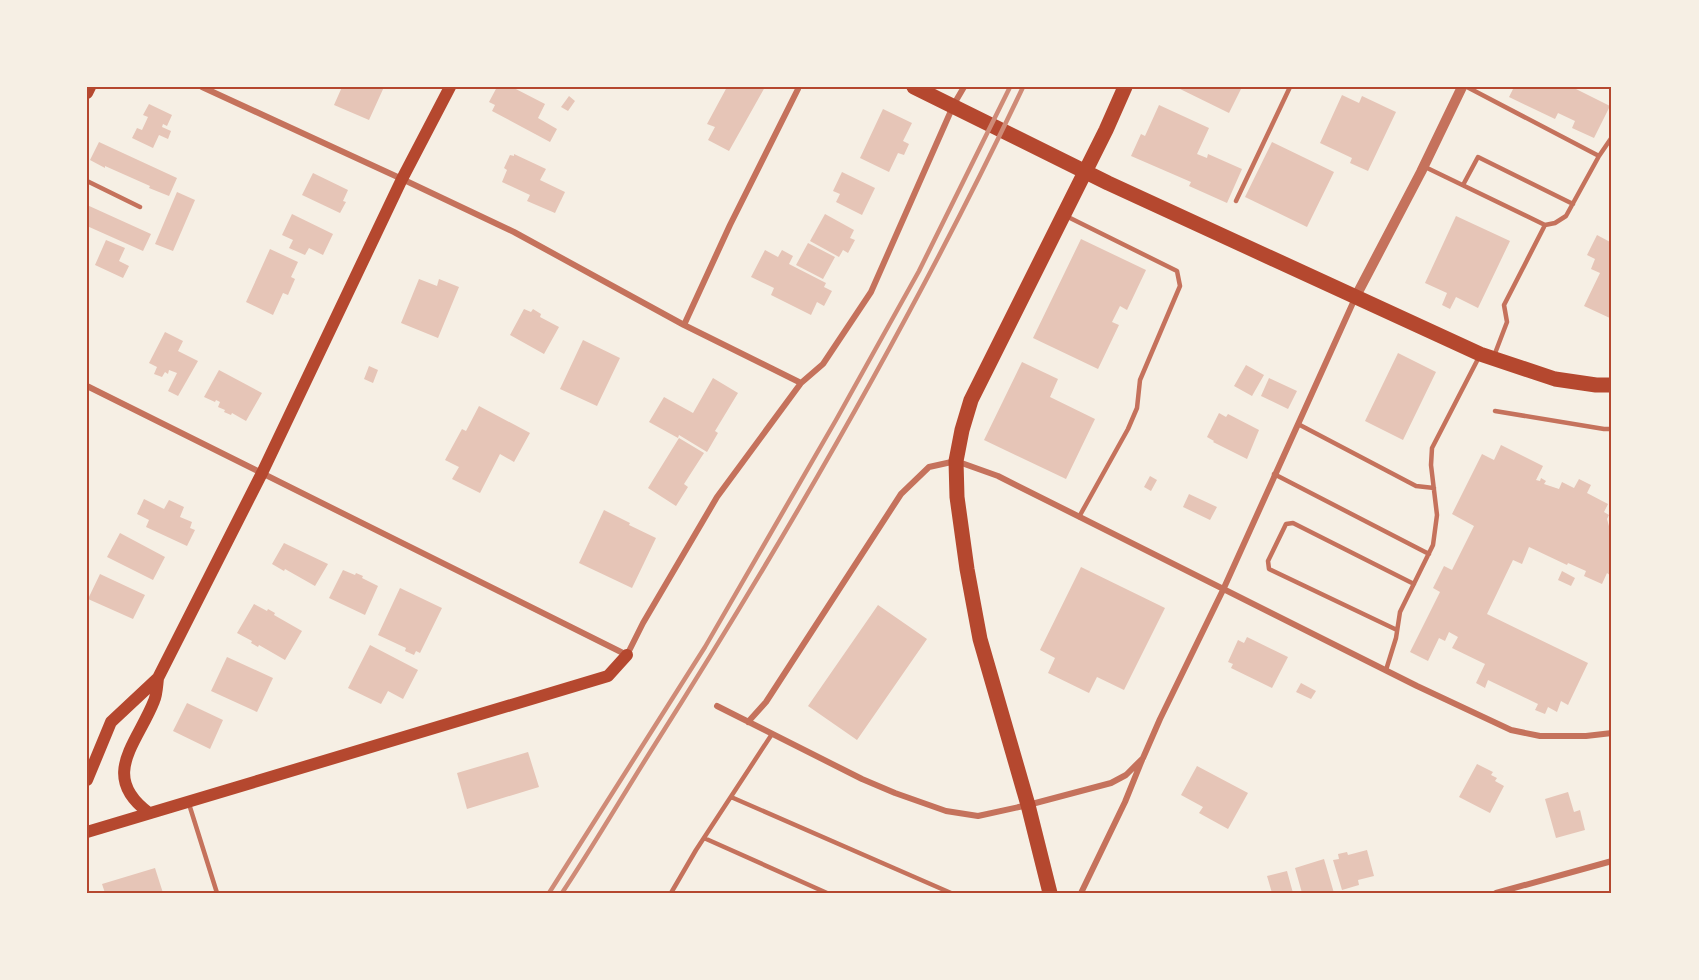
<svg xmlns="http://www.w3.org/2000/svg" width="1699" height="980" viewBox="0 0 1699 980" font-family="Manrope,sans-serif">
<rect width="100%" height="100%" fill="#f6efe4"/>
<path fill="#e6c5b7" d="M342,87H384L369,120L334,105Z
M497,87L504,89L505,87H512L545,104L538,118L557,129L550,142L492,111L495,105L489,102Z
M727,87H765L729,151L708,140L715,127L707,124Z
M1176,87H1242L1229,113Z
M1514,87H1572L1610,106L1594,138L1572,128L1575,121L1558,113L1555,119L1509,97Z
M1342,95L1359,103L1362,96L1396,112L1368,171L1350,163L1352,158L1320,143Z
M569,96L575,101L568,111L561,107Z
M149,104L172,115L167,126L163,124L162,127L171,131L168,139L159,135L153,148L132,138L137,128L142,130L148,117L143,115Z
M1159,105L1209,128L1197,154L1207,158L1208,154L1242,169L1227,203L1189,186L1191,182L1131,156L1141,134L1145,136Z
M883,109L912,123L903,141L909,144L904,155L898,153L889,172L860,158Z
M99,142L177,178L169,196L149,188L150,186L105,166V168L90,160Z
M1272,142L1334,172L1307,227L1245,197Z
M514,154L546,169L540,180L565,192L555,213L527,201L530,195L502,182L507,170L504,168L510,155L514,156Z
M842,172L875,188L862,215L836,202L840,194L833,191Z
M313,173L348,190L343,201L346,202L340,213L302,195Z
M177,192L195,200L173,251L155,244Z
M87,205L151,234L143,251L87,226Z
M292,214L333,234L323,255L309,248L305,255L289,248L293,240L282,235Z
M825,214L854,230L850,238L855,240L848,253L843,250L839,257L810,241Z
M1456,216L1510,241L1478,308L1456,297L1450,309L1442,305L1447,293L1425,283Z
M1597,235L1612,243V319L1584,306L1600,273L1591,269L1595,259L1587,255Z
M1081,239L1146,270L1127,310L1120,306L1112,322L1119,325L1098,369L1033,338Z
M106,240L125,248L119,261L129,266L123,278L95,265Z
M808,243L835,257L823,279L796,265Z
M270,249L298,262L291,277L295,279L288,295L283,293L273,315L246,302Z
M765,250L778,257L782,250L793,256L789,264L826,283L824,287L832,291L824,306L817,302L811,315L771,295L774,288L751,277Z
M419,279L437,286L439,279L459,287L438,338L401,323Z
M524,309L531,312L533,309L541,314L540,317L559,327L544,354L510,335Z
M165,332L183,341L178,351L198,361L178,396L168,391L177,373L169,370L168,374L165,372L162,377L154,374L157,367L149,363Z
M583,340L620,358L597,406L560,389Z
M1398,353L1436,372L1403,440L1365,421Z
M1022,362L1058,379L1050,397L1095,419L1066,479L984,440Z
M1246,365L1264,375L1252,396L1234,386Z
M369,366L378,370L373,383L364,379Z
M219,370L262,393L246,421L232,413L231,415L224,412L225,410L218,407L220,402L216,400L215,402L204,397Z
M713,378L738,393L715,431L718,433L707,452L679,435L678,438L649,422L664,397L693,413Z
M1269,378L1297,391L1288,409L1261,396Z
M479,406L530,433L514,462L500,454L480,493L452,479L459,467L445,460L462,429L466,431Z
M1219,413L1226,417L1228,414L1259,430L1247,459L1213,442L1214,441L1207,437Z
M679,438L704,453L684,484L688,487L676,506L648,488Z
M1501,445L1543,466L1536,480L1540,481L1541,478L1546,481L1544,484L1559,489L1562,482L1574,488L1579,479L1591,485L1587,493L1608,504L1604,512L1609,515L1607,519L1612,537V574L1611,576L1607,573L1602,584L1584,576L1586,571L1568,563L1567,565L1529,547L1522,564L1513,560L1487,614L1588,663L1568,705L1561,701L1557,712L1548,707L1545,714L1535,710L1538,704L1488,680L1485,688L1476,683L1485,664L1452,648L1458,637L1449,632L1445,641L1439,638L1428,661L1410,652L1440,592L1433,588L1444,566L1452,570L1474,526L1452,514L1482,454L1494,460Z
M1150,476L1157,480L1151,491L1144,487Z
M1189,494L1217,507L1210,520L1183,507Z
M144,499L164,509L169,500L184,507L180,517L192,522L190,528L195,530L187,546L146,527L149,520L137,514Z
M604,510L630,523L629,525L656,538L632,588L579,563Z
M120,533L165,557L153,580L107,557Z
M284,543L328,564L315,586L285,569L284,571L272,564Z
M1081,567L1165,608L1124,690L1097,677L1089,693L1048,673L1055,658L1040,650Z
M343,570L355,575L356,573L363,576L362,578L378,586L365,615L329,598Z
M1562,571L1575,578L1571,586L1558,580Z
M100,574L145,595L133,619L88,599Z
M400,588L442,608L420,653L416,651L414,655L405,651L406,648L378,635Z
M254,604L267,611L268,609L275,613L274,615L302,631L285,660L259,645L258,647L251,643L252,641L237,633Z
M878,605L927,639L857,740L808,706Z
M1247,637L1288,657L1272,688L1231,668L1233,664L1228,662L1238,640L1244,643Z
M370,645L418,670L403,699L388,691L381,704L348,688Z
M227,657L273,678L257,712L211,691Z
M1301,683L1316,691L1311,699L1296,692Z
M187,703L223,720L210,749L173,731Z
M528,752L539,787L467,809L457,773Z
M1477,764L1493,772L1491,775L1497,778L1495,781L1504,786L1490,813L1459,797Z
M1197,766L1248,793L1228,829L1199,813L1203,807L1181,795Z
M1568,792L1574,812L1580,810L1585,830L1556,838L1545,799Z
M1367,850L1374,876L1358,880L1359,885L1342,890L1333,860L1339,859L1338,854L1347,852L1348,855Z
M1324,859L1334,893H1302L1295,868Z
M155,868L163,893H105L102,884Z
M1287,871L1293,893H1272L1267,876Z"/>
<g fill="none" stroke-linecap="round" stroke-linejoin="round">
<path stroke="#c5725c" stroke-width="4.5" d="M1467,87L1599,156
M1423,166L1545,225
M87,181L140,207
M1463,185L1478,157L1573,204
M1236,201L1290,87
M1066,216L1177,271L1180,286L1140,380L1137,408L1128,429L1079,517
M1494,356L1507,322L1504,305L1545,225L1555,223L1566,216L1599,156L1612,137
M1495,411L1604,429H1612
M1298,424L1416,486L1434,488
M1274,474L1429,554
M1397,630L1269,569L1268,561L1286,524L1293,523L1414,584
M1386,670L1396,638L1400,612L1433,545L1437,515L1431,465L1432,448L1479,357
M731,797L951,893
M189,804L217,893
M704,838L827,893
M671,893L696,850L772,734"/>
<path stroke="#c5725c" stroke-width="6" d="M202,87L402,179L514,232L684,325L801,383
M684,325L730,225L798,89
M87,386L627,655L643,623L717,497L801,383L823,364L871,292L954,104L964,87
M717,706L862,779L895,793L946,811L978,816L1028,805L1111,783L1126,775L1143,758L1160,719L1223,590L1356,296
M748,722L766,702L901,494L929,467L956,461L998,476L1417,686L1511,730L1540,736H1586L1612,733
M1081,893L1125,802L1142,760
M1496,893L1612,861"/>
<path stroke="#c5725c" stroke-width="10" d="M1356,296L1421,172L1462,87"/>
<path stroke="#b5482f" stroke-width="12" d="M87,93L90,87
M87,780L111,722L158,678L262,473L402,179L450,87
M149,813C99,776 137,744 154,701C157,694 157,686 158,678
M87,832L608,676L627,655"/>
<path stroke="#b5482f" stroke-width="15" d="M914,87L1108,183L1480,354L1555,379L1596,385H1612
M1050,893L1028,805L980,639L967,569L957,497L956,461L962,430L971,400L1106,130L1125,87"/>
<path stroke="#cf8b77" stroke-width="4.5" d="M549,893L705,647L836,420L919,271L1010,87
M562,893C594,845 623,795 654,746C789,533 915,315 1023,87"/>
</g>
<rect width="1699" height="980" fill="none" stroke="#f6efe4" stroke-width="177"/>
<rect x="88" y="88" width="1522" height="804" fill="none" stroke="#b5482f" stroke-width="2"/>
</svg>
